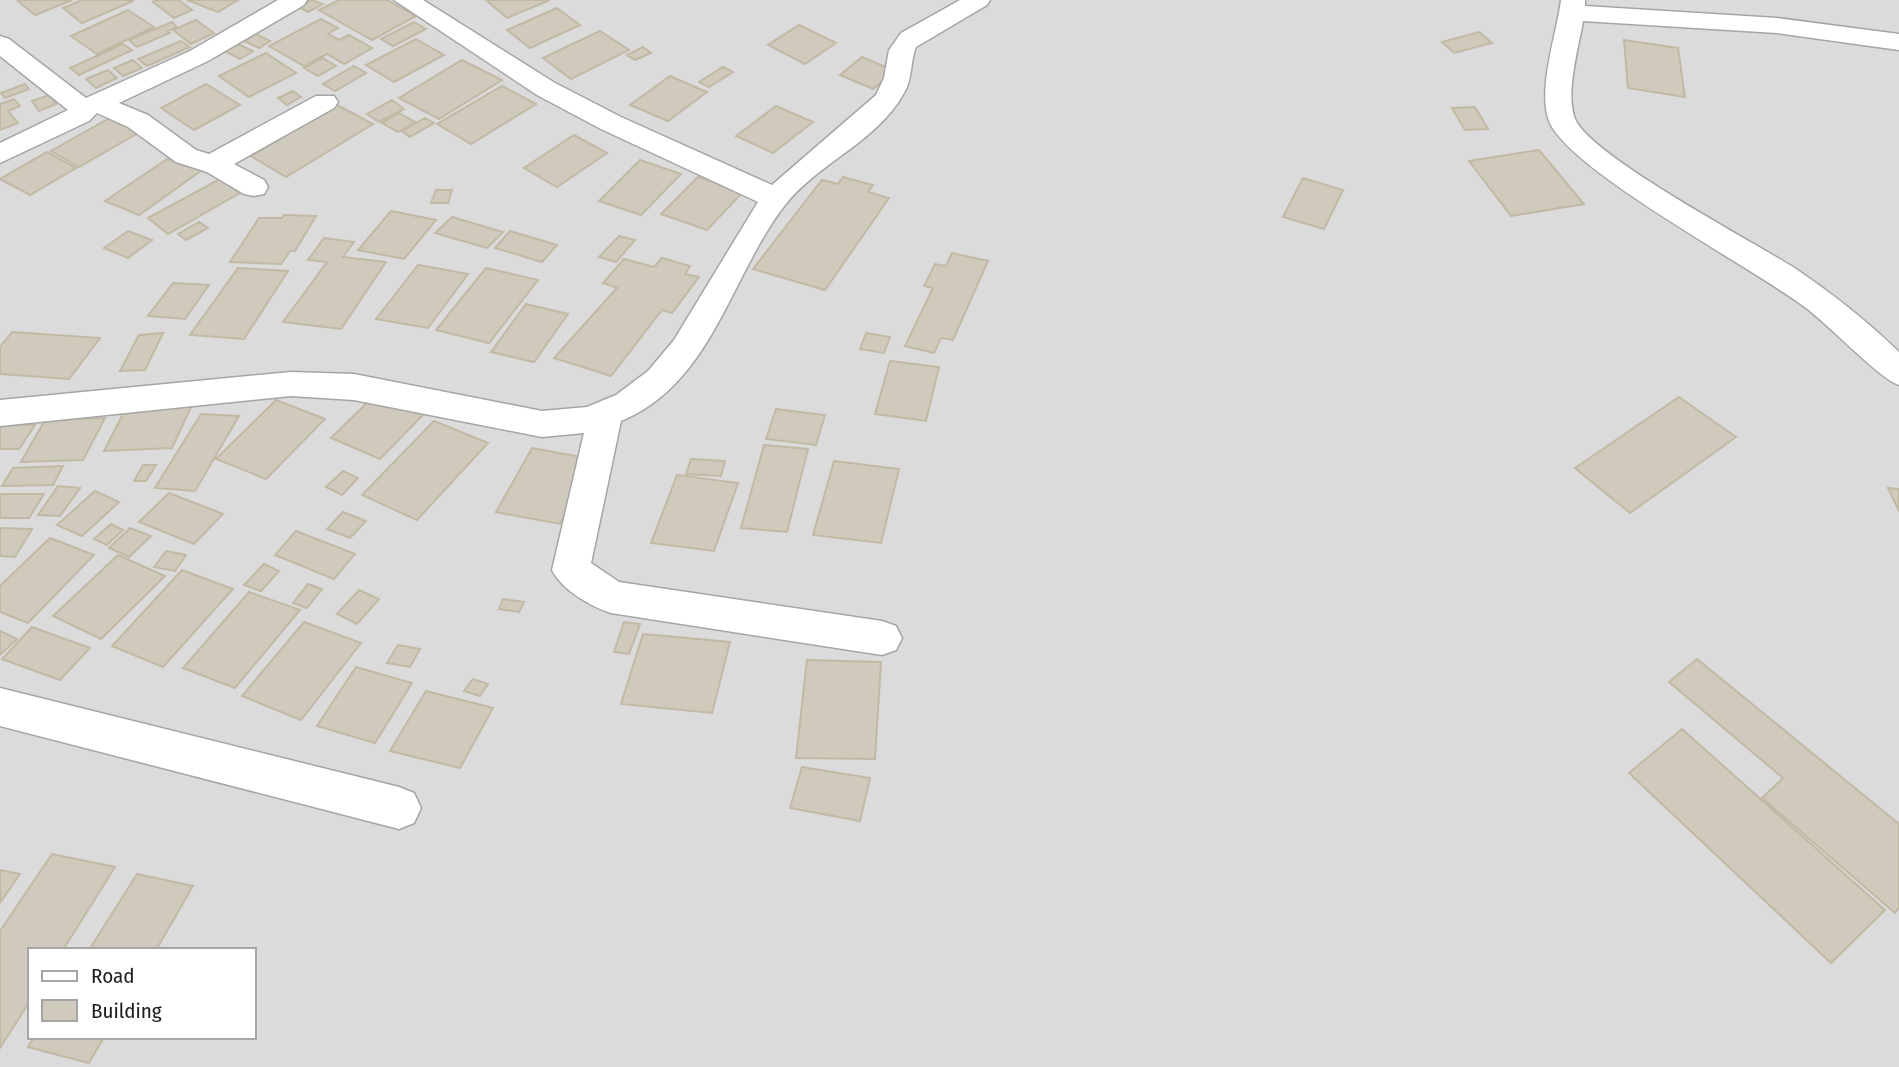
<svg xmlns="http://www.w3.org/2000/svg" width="1899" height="1067" viewBox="0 0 1899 1067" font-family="'Fira Sans Condensed',sans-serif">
<rect width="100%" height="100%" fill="#f0efe3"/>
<path fill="#dcdbdb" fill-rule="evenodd" d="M0,0H1899V1067H0ZM30,950H254V1037H30Z"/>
<path fill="#d0cabc" stroke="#c2b9a4" stroke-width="2" d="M21,0H72L35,15L18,1Z
M82,0H133V1L82,23L63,8Z
M157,0H179L192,10L174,18L153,2Z
M187,0H238L218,12Z
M311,0L323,4L308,12L298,7Z
M339,0H387L416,16L372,40L319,10Z
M486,0H550L507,18Z
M557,8L580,25L530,48L507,30Z
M128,10L154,27L97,54L71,36Z
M321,19L338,28L328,34L339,40L349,35L372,48L344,64L327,54L304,66L269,46Z
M196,20L214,33L191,44L173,30Z
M172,22L177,27L168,31L170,33L137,47L129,40Z
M414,22L426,29L393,46L381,39Z
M799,25L836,43L805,64L768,45Z
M600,31L629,50L571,79L543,58Z
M1479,32L1492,43L1454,53L1442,42Z
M256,34L270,41L259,48L244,41Z
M416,39L444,55L394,82L366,65Z
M1624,40L1678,48L1685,97L1628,88Z
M181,41L190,47L147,66L138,59Z
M123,44L132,50L79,75L70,68Z
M238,44L253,51L240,59L225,51Z
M643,47L651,53L635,60L627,55Z
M266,53L296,73L249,97L219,76Z
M862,57L895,71L873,89L840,75Z
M323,58L336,66L318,76L304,68Z
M133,60L142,68L123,76L114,68Z
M462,60L502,80L439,119L399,98Z
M354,66L366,73L335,91L323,84Z
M723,67L733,72L709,87L699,82Z
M108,70L117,78L96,88L86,79Z
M670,76L707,92L668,121L630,105Z
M25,84L29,89L5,98L1,93Z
M206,84L240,105L194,130L161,108Z
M502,86L536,104L471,144L437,124Z
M293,91L301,97L287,105L278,98Z
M49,95L56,104L39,111L32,101Z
M14,99L20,106L8,111L18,123L0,130V104Z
M392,100L404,109L379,122L367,114Z
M337,105L373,124L286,177L251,156Z
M776,106L813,122L773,153L736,136Z
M1475,107L1488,129L1465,130L1452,108Z
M399,113L415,122L398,132L382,123Z
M110,118L138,133L79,167L51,151Z
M425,118L434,123L410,137L402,131Z
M574,135L607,153L557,187L524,168Z
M1539,150L1584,204L1511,216L1469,161Z
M47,152L76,168L30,195L0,179Z
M167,159L202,170L139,215L105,201Z
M640,160L681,174L641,215L599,201Z
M698,177L743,192L707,230L661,214Z
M843,177L873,185L868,192L889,198L825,290L753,269L822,180L838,184Z
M1303,178L1343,190L1324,229L1283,217Z
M220,179L240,193L168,234L148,218Z
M436,190H452L448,203H431Z
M391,211L436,220L404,259L358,250Z
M284,215L316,216L295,251H290L281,264L230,262L259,218H282Z
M452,217L503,232L487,248L435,233Z
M199,222L208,228L186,240L178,234Z
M128,231L152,240L128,258L104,248Z
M510,231L557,245L542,262L495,248Z
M619,236L635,240L616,262L599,257Z
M324,238L354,242L343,257L386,262L341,329L283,322L327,262L308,260Z
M952,253L988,261L953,340L941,338L934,353L905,346L933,288L924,286L935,264L946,266Z
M662,258L690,266L685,274L699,277L672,313L662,310L611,376L554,358L617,288L603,283L624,259L654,267Z
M418,265L468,274L428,328L376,319Z
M238,268L288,271L244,339L190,335Z
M486,268L538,280L489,343L436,330Z
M173,283L209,285L185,319L148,316Z
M526,304L568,314L534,362L491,352Z
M12,332L100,338L69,379L0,374V347Z
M163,333L145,370L120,371L139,335Z
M866,333L890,337L884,353L860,349Z
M890,361L939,367L926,421L875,414Z
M375,395L424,414L380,459L331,438Z
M1679,397L1736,437L1630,513L1575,468Z
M276,400L325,419L266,479L216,459Z
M192,405L172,448L104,451L126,408Z
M776,409L825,415L816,445L766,439Z
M201,414L239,416L195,491L155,488Z
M105,418L83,460L21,462L45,420Z
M434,421L488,443L417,520L362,495Z
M0,424L35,425L19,449H0Z
M764,445L808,449L787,532L741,528Z
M532,448L593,459L560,524L496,512Z
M691,459L725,461L721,476L686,474Z
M834,461L899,469L881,543L813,535Z
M143,465H156L146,481H134Z
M63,466L53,485L2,486L13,468Z
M343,471L358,478L342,495L326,487Z
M677,475L738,483L714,551L651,543Z
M58,486L80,488L60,516L38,515Z
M1888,488L1899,489V511Z
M95,491L119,502L82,536L57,525Z
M169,493L223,514L194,544L139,522Z
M0,494H44L29,518H0Z
M343,512L366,521L350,538L327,529Z
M111,524L123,530L107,545L94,539Z
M0,528L32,529L15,557L0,556Z
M130,528L151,536L129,557L109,548Z
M296,531L355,554L334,579L275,555Z
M50,538L94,555L28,623L0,612V586Z
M166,551L186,555L175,571L154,567Z
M118,555L165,576L101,639L53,616Z
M264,564L279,571L261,591L244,585Z
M182,570L233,589L163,667L112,646Z
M308,584L322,589L307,608L293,603Z
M359,590L379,599L357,624L337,614Z
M249,592L300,610L235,688L183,668Z
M503,599L524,602L519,612L499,609Z
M304,622L361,643L301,720L242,696Z
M624,622L640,624L629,654L614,652Z
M32,627L90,648L60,680L2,659Z
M0,631L17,639L0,655Z
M643,634L730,642L712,713L621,704Z
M398,645L420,649L410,667L387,663Z
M1697,659L1899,824V908L1895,913L1762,798L1783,778L1669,682Z
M807,660L881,662L875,759L796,758Z
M356,667L412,683L375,743L317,726Z
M473,679L488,684L480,696L464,691Z
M426,691L493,708L460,768L390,751Z
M1682,729L1885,910L1831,963L1629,773Z
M802,767L870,778L860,821L790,808Z
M52,854L115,867L63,950H30V1001L0,1048V931Z
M0,870L20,874L0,903Z
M137,874L193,886L156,950H89Z
M34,1037H104L89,1063L28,1047Z"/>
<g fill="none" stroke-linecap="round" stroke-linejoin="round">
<g stroke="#a5a5a5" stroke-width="3">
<path id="minor" d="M278,0H307L304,5L208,61L119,103L148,115L196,150L209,154L316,96H334L338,102L334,108L234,164L264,180L268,187L264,194L254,196L244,194L207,172L176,162L128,127L97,113L89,121L0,163V143L68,110L0,56V36L9,39L86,98L190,51Z
M394,0H423L555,83L621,117L772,185L876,95L884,78L889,50L901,33L960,0H990L987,5L916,47C910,61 913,78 904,93C878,141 818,163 785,205C730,276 712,384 621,421L591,563L619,582L882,621L896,626L902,638L896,650L882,655L611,613C590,606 562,590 552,570L584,433L542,437L354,400L291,396L0,426V400L291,372L354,374L542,411L587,407L616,395L648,371L674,340L758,202L601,129L537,95Z
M1561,0H1585V6L1777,18L1899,34V50L1777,33L1583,21C1579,46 1564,97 1576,121C1596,159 1752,241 1796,269C1833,294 1867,321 1899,352V385C1880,379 1828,324 1806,308C1754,268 1569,171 1549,121C1537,89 1557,33 1561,0Z
M0,688L399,787L414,793L421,808L414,823L399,829L0,726Z"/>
</g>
<use href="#minor" fill="#fff" fill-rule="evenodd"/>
</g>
<rect x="28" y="948" width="228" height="91" fill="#ffffff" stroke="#a5a5a5" stroke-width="2"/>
<rect x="42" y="971" width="35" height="10" fill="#ffffff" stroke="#a5a5a5" stroke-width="2"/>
<text x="91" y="983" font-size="21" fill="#1e1e1e">Road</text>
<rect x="42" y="1000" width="35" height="21" fill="#d0cabc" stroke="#a5a5a5" stroke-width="2"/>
<text x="91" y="1018" font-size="21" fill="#1e1e1e">Building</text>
</svg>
